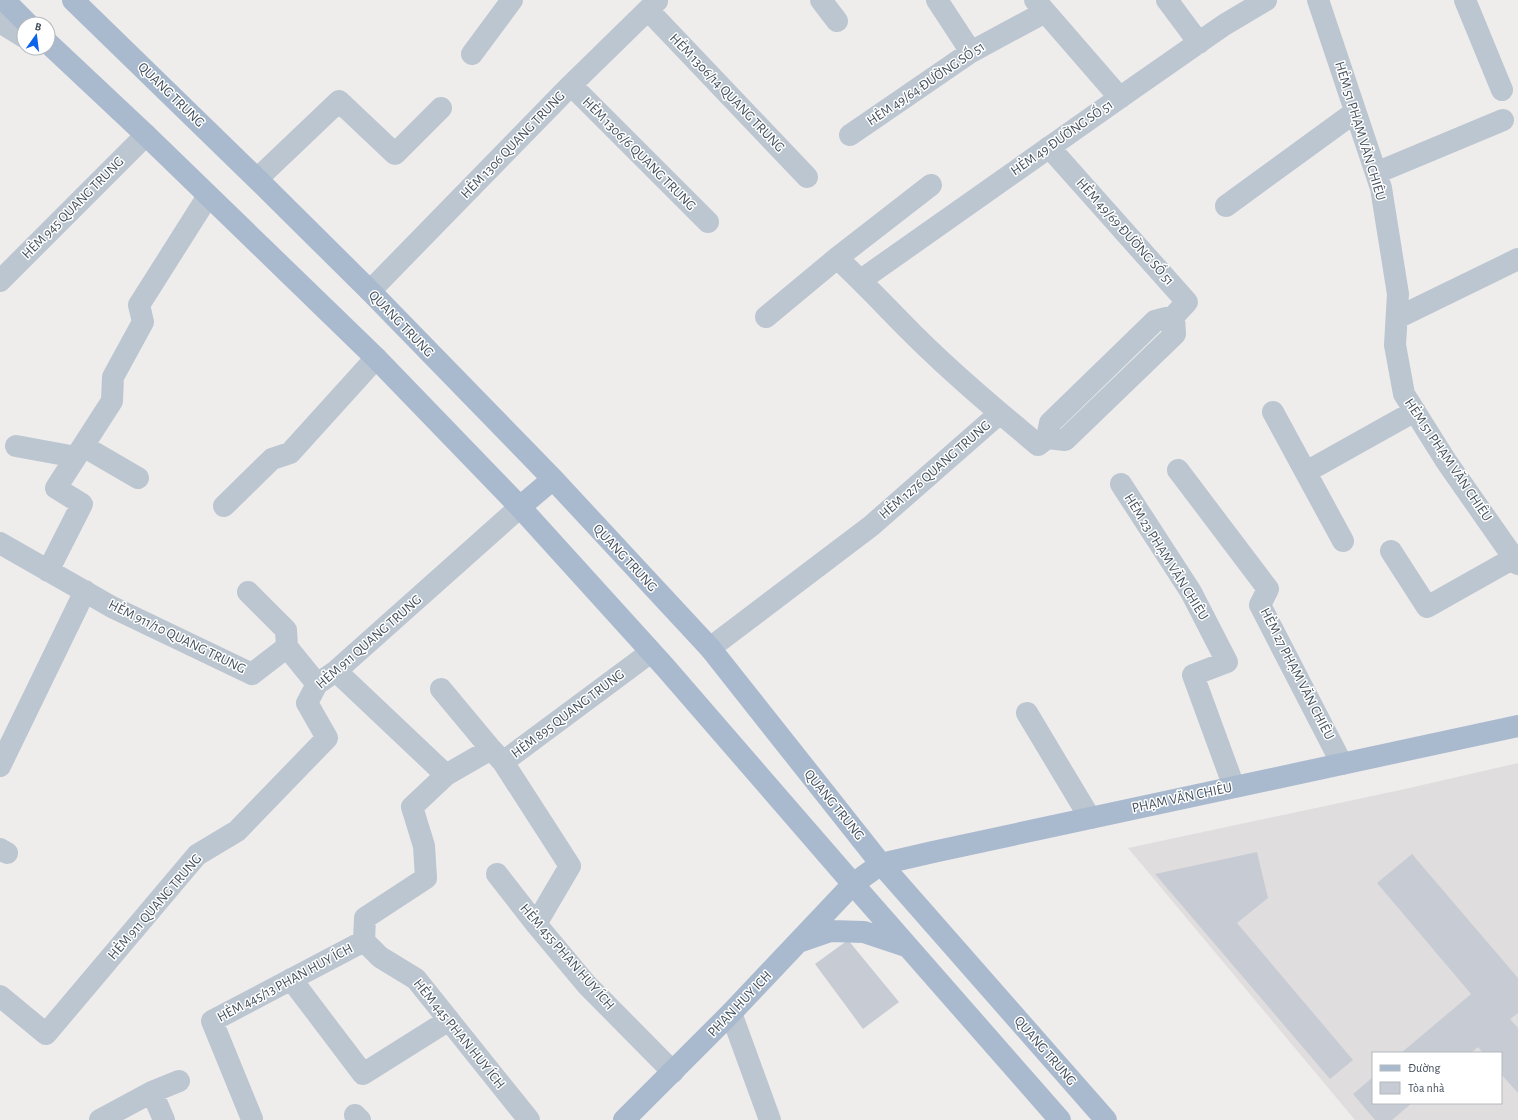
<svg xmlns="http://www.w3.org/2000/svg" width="1518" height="1120" viewBox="0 0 1518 1120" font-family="'Alegreya Sans',sans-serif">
<rect width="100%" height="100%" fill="#efecec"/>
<path fill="#e0ddde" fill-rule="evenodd" d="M1518,763V1120H1355L1128,848L1405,789ZM1373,1053H1501V1103H1373Z"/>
<path fill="#c7cbd3" d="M1257,852L1268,898L1237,923L1353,1060L1330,1079L1155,874Z
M1412,854L1518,978V1013L1510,1019L1518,1028V1093L1501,1074V1053H1483L1478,1047L1471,1053H1401L1471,994L1377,883Z
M848,940L899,1002L863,1029L815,964Z
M1373,1077V1103H1412L1392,1120H1375L1353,1094Z"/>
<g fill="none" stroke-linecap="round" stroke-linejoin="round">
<path stroke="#bbc6d0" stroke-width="22" d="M821,0L837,21
M937,0L971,52
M1035,0L1120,98
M1167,0L1199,43
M1318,0L1381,188L1398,294L1395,345L1404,394L1446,461L1518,564
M1465,0L1502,90
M648,10L807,177
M0,22L24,37
M472,54L512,0
M571,85L708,222
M850,135L971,52L1045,12
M1376,173L1503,120
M257,179L339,101L395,154L441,108
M1226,206L1355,112
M837,258C863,282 887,308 912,333C952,373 995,409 1038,445L1047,438L1050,423L1155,321L1174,316L1187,302L1049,147
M861,280L1135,87L1224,25L1266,0
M0,281L146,135
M370,291L571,85L657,1L656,0
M766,317L837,258L931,185
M1397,318L1518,259
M1273,412L1343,541
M1047,438L1065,440L1175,334L1174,316
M16,446L76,457
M83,446L138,478
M1178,470L1268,589L1260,605L1342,764
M1306,472L1415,411
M1121,484L1191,592L1227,662L1193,675L1234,787
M224,506L272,459L290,453L376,358
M0,543L112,607L252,674L287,647L317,684
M1391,551L1427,607L1514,558
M48,571L82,504L56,488L112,401L113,377L143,322L139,305L208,196
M248,592L286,630L287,647
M710,648L871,526L1000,413
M336,671L446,775L491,749L503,762
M441,689L491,749
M1027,713L1090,818
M0,766L85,591
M446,775L412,807L424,846L426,878L365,918L364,941L380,957L416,979L529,1120
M0,849L7,853
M497,874L536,924L587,985L673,1072
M536,924L570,866L503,762L651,652
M291,979L363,1074L449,1020
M0,996L46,1034L197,855L237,831L327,738L307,703L317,684L336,671L520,507
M731,1013L770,1120
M152,1092L164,1120
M355,1115L360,1120
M252,1119L212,1021L364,941
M100,1120L152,1092L179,1081"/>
<path stroke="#a9bace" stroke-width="22" d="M4,0L28,24
M73,0L257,179L370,291L553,479L710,648L881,864L1106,1120
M48,43L146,135L376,358L520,507L665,667L853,884L1060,1120
M520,507L553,479
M801,941L830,931L864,932L906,946
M624,1120L731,1013L853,884L881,864L933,852L1518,726"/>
</g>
<g text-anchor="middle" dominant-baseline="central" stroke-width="3" stroke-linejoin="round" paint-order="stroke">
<g font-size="14" fill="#434f5b" stroke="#fff">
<text transform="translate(926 84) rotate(-34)">HẺM 49/64 ĐƯỜNG SỐ 51</text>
<text transform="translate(727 93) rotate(46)">HẺM 1306/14 QUANG TRUNG</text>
<text transform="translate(171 95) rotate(44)">QUANG TRUNG</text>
<text transform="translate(1360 131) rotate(73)">HẺM 51 PHẠM VĂN CHIÊU</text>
<text transform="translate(1062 138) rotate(-35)">HẺM 49 ĐƯỜNG SỐ 51</text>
<text transform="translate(513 145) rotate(-46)">HẺM 1306 QUANG TRUNG</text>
<text transform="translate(639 154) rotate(45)">HẺM 1306/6 QUANG TRUNG</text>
<text transform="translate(73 208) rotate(-45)">HẺM 945 QUANG TRUNG</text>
<text transform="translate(1125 232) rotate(48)">HẺM 49/69 ĐƯỜNG SỐ 51</text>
<text transform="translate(401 324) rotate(46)">QUANG TRUNG</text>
<text transform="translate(1448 460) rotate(56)">HẺM 51 PHẠM VĂN CHIÊU</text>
<text transform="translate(935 470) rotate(-41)">HẺM 1276 QUANG TRUNG</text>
<text transform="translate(1166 557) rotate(58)">HẺM 23 PHẠM VĂN CHIÊU</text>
<text transform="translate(625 558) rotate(47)">QUANG TRUNG</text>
<text transform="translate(177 637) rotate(26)">HẺM 911/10 QUANG TRUNG</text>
<text transform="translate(369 642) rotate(-41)">HẺM 911 QUANG TRUNG</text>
<text transform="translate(1297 674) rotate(63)">HẺM 27 PHẠM VĂN CHIÊU</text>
<text transform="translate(568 714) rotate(-37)">HẺM 895 QUANG TRUNG</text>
<text transform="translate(1182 798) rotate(-12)">PHẠM VĂN CHIÊU</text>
<text transform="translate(834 805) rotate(51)">QUANG TRUNG</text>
<text transform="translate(155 907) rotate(-49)">HẺM 911 QUANG TRUNG</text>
<text transform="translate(567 957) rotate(49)">HẺM 455 PHAN HUY ÍCH</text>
<text transform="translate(285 983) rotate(-28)">HẺM 445/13 PHAN HUY ÍCH</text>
<text transform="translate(740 1004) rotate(-46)">PHAN HUY ICH</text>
<text transform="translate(459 1034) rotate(51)">HẺM 445 PHAN HUY ÍCH</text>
<text transform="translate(1045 1051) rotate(49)">QUANG TRUNG</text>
</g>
</g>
<rect x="1372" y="1052" width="130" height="52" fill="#ffffff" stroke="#b4b9bd"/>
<rect x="1380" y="1065" width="20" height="6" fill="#a9bace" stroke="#b4b9bd"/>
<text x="1408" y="1072" font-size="12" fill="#434f5b">Đường</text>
<rect x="1380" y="1082" width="20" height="12" fill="#c7cbd3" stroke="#b4b9bd"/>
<text x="1408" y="1092" font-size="12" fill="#434f5b">Tòa nhà</text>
<g transform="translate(36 36) rotate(14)"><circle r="19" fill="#ffffff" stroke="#b4b9bd"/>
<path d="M0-3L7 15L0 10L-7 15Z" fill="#0b64ea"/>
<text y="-6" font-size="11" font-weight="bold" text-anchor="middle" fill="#434f5b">B</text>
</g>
</svg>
